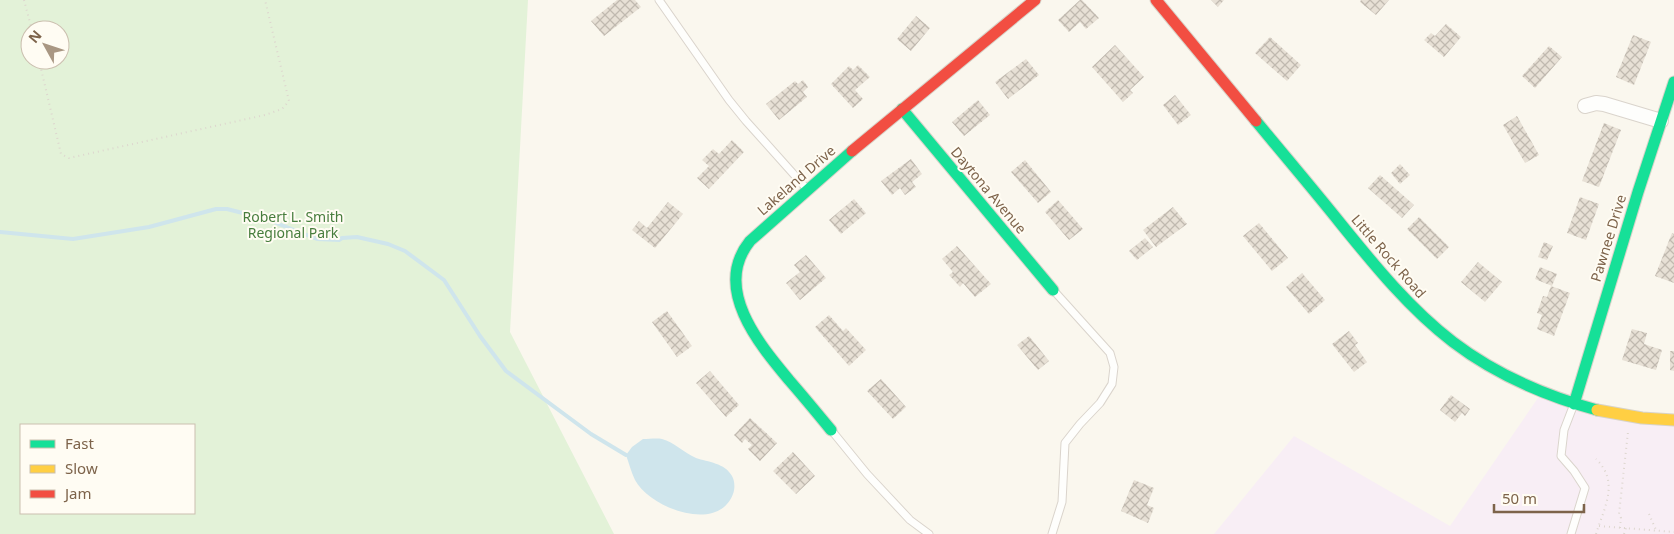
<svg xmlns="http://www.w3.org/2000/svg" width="1674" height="534" viewBox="0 0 1674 534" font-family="'Noto Sans',sans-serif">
<defs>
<pattern id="building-cross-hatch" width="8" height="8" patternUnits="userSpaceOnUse" patternTransform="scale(1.25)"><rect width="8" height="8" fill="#e7e0d5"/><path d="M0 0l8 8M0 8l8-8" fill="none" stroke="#c0b9af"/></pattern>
</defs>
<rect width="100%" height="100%" fill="#faf7ee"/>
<path fill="#f8eef5" d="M1540,395L1674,425V534H1214L1294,436L1450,526Z"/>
<path fill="#e3f2d8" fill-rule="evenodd" d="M0,0H528L510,332L614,534H0ZM30,30H60V60H30ZM194,425V513H21V425Z"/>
<path fill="#cfe5ec" d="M643,439C649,439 657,438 662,439C674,442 684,453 696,458C708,462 725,463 732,476C735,481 735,489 733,494C718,534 650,508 635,480C631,472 629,463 626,455L632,447Z"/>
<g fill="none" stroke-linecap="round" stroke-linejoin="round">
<path stroke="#cfe5ec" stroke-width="4" d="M0,232L73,239L149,227L216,209H227L266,219L317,239L339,240L342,238L357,237L388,244L405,251L444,280L480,336L506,371L591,434L626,455"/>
</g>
<path fill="url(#building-cross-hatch)" d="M617,0H635L641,7L604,36L591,21Z
M1080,0H1082L1099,18L1086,29L1080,22L1069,32L1058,20Z
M1211,0H1224L1218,7Z
M1361,0H1389L1376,15L1360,2Z
M916,16L930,28L911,51L897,39Z
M1446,24L1461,37L1444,57L1424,40L1431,33L1435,36Z
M1633,35L1651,42L1634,85L1616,77Z
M1270,37L1301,65L1287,81L1255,53Z
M1115,45L1144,77L1130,90L1133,93L1123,102L1092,67Z
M1549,46L1562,57L1535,88L1522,76Z
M1026,59L1039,75L1008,99L995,82Z
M858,65L870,77L855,90L863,99L853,108L831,84L849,66L853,70Z
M803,80L808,87L803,92L807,97L779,120L766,104L795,81L798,84Z
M1175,95L1191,115L1178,125L1163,105Z
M978,100L990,115L964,136L952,122Z
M1517,116L1539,155L1525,163L1503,125Z
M1604,123L1621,130L1599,187L1582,181Z
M732,140L744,152L709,189L697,178L709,166L702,160L713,149L719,154Z
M911,159L922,174L912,182L916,187L905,195L900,188L892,195L881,181Z
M1025,160L1051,192L1038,203L1011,172Z
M1400,164L1410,175L1400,184L1391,173Z
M1380,175L1414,205L1402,218L1368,188Z
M1580,197L1599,204L1586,240L1567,233Z
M854,199L866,213L841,234L829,220Z
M1058,200L1083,229L1069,240L1045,212Z
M668,202L683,214L655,248L632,230L639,221L647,228Z
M1173,207L1187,224L1156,247L1143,230Z
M1419,217L1449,247L1437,259L1407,229Z
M1259,223L1288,258L1272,271L1243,236Z
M1672,233L1674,234V283L1655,276Z
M1145,238L1153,247L1137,260L1129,251Z
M1544,242L1553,246L1547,260L1538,257Z
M957,246L991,284L975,297L963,283L960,287L949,275L953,272L942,259Z
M806,255L826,278L800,300L786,283L800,272L794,265Z
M1478,262L1502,282L1485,302L1461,282Z
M1540,267L1557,274L1552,286L1535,279Z
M1302,273L1325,300L1309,314L1286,287Z
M1551,286L1570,293L1554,336L1537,329L1542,315L1537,313L1543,296L1547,297Z
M667,311L692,346L677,357L652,322Z
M829,315L843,331L846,328L866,350L849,366L815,327Z
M1632,329L1647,333L1644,344L1662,350L1656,370L1622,360Z
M1349,331L1358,343L1355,345L1367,362L1354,372L1332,344Z
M1029,336L1049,361L1038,370L1017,345Z
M1670,351H1674V371L1670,370Z
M710,371L739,405L726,417L696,383Z
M881,379L906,407L893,419L867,391Z
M1451,395L1470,409L1465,416L1462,413L1455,422L1440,410Z
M750,418L777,443L760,461L748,449L752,445L745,439L742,443L734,435Z
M793,452L815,476L796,494L773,471Z
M1134,480L1154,488L1147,505L1154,508L1148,523L1121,511Z"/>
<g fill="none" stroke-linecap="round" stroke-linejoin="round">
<g stroke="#dad4cc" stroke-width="9">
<path id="lane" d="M659,0L729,100L746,121L806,188
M832,431L867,474L910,520L929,534
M1052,534L1062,502L1065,443L1080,424L1100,403L1112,384L1114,367L1110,353L1055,292
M1571,534L1585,488L1574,471L1561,456L1564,430L1574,404"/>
</g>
<g stroke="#dad4cc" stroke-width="16">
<path id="street" d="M1585,106L1596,103L1604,104L1661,121"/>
</g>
<g stroke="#d8d3c9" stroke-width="13">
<path id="fast" d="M902,109L1053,290
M1256,121C1284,155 1313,189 1341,224C1375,266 1410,309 1453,342C1495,374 1546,396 1597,410
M1574,404L1638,192L1674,82
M831,430C817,413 803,396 789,380C759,344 712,288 750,241L852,151"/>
</g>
<g stroke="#d8d3c9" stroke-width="13">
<path id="slow" d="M1597,410L1642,418L1674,420"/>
</g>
<g stroke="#d8d3c9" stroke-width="13">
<path id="jam" d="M1156,0L1256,121
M852,151L1035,0"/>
</g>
<path stroke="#ddd6ce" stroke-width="2" stroke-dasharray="1 4" stroke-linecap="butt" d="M24,0L32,30
M39,60L61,154L69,158L265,115L282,109L289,101L265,0
M1649,514L1656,530
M1599,526L1674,532
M1620,528L1621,518L1619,514L1628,432
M1596,534C1604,508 1620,482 1596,459
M1624,534L1626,528"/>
<use href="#lane" stroke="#fefefc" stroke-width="7"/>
<use href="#street" stroke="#fefefc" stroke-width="14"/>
<use href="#fast" stroke="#16e098" stroke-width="11"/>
<use href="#slow" stroke="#ffcf43" stroke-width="11"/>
<use href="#jam" stroke="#f24e42" stroke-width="11"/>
</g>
<g text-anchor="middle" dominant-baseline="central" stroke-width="4" stroke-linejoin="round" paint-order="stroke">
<g font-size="14" fill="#7d634a" stroke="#fffcf3">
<text transform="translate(796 180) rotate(-41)">Lakeland Drive</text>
<text transform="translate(989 190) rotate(50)">Daytona Avenue</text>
<text transform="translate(1608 238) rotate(-73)">Pawnee Drive</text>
<text transform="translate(1389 256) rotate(49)">Little Rock Road</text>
</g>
<g font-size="14" fill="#477d3d" stroke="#fffcf3">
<text x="293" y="216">Robert L. Smith<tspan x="293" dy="16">Regional Park</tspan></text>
</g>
</g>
<rect x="20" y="424" width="175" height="90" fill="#fffcf3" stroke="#cbbfaf"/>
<rect x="30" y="440" width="25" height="8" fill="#16e098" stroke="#cbbfaf"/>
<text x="65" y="449" font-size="15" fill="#7d634a">Fast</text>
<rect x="30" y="465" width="25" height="8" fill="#ffcf43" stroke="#cbbfaf"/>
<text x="65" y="474" font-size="15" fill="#7d634a">Slow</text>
<rect x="30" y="490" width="25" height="8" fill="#f24e42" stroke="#cbbfaf"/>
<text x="65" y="499" font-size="15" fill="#7d634a">Jam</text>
<g transform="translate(45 45) rotate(310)"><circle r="24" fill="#fffcf3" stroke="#cbbfaf"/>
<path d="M0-4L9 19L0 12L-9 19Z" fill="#a99783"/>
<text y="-8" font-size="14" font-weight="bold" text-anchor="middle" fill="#7d634a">N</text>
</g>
<path d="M1494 504v8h90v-8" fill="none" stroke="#7d634a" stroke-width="2.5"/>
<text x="1502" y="504" font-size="15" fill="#7d634a" stroke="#fffcf3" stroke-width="4" paint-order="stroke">50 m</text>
</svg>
